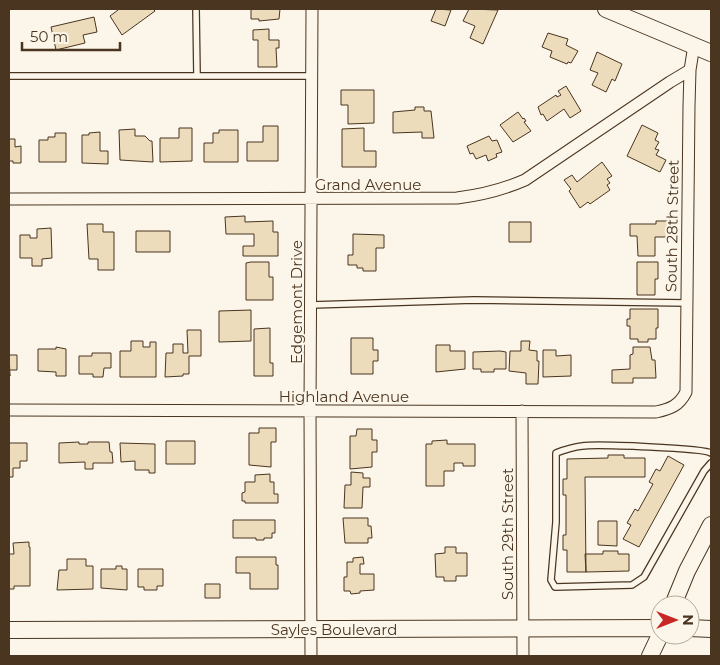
<svg xmlns="http://www.w3.org/2000/svg" width="720" height="665" viewBox="0 0 720 665" font-family="Montserrat,sans-serif">
<rect width="100%" height="100%" fill="#fbf6e9"/>
<path fill="#ecdcbc" stroke="#4a3520" d="M117,9H153L155,11L122,35L110,16L118,10Z
M251,9H280L279,19L259,21V19H251Z
M436,9L451,10L445,26L431,21Z
M469,9L498,10L483,44L470,38L475,26L463,21Z
M94,17L97,32L83,35L85,43L56,50L51,27Z
M269,29V40H279V48H276L277,67H258V40H253V30Z
M548,33L568,39L566,45L578,51L571,63L568,62L567,64L550,57L552,51L542,47Z
M597,52L622,64L615,81L612,79L606,92L592,85L598,73L590,70Z
M566,86L581,111L570,118L564,109L547,121L543,114L541,115L538,107L556,95L557,97L561,95L558,91Z
M341,90H374V123L348,124V105H341Z
M415,107H424V111H431L434,138H422V132L393,133V112L415,110Z
M518,112L523,119L524,118L526,121L524,122L531,131L513,142L500,125Z
M642,125L658,133L655,140L659,142L655,149L659,150L656,155L666,160L660,172L627,156Z
M263,126H278V161H247V142H263Z
M179,128H192V161L160,162V138H179Z
M364,128V151H376V167H342V129Z
M135,129V136H145L150,141H152L153,162L120,160L119,130Z
M219,130H238V162H204V143H213V133H219Z
M100,132V151H108V164L82,163V135H89V133Z
M55,133H66V162H39V140H48V137H55Z
M489,136L492,141L497,140L502,152L496,154L497,157L488,161L486,155L476,159L473,153L470,154L467,146Z
M9,139H15V147L21,146V163H13V161H9Z
M602,162L612,176L607,179L610,183L607,185L610,190L590,204L588,202L580,208L569,191L571,189L564,180L572,175L577,182Z
M245,216V222L273,221V232H278V256H243V246H254V234H226L225,217Z
M656,221H669V237H655V256H638L637,236H630V224H656Z
M509,222H531V242H509Z
M87,224H103V232H114V270H98V259H89Z
M51,228L52,258L42,259V266H32V258H20V235H30V238H37V229Z
M136,231H170V252H136Z
M353,234L384,235V248H376V271H363V268H357V265H348V255H353Z
M251,262H269V277H273V300H246V263Z
M637,262H658V279H655V295H637Z
M630,309H658V328H656V339H648V342H638V339H630V326H627V319H630Z
M251,310V341L219,342V311Z
M270,328V363H273V376H254V329Z
M187,330H201V356H189V374H183V376L165,377L166,353H173V344H183V353H188Z
M351,338H373V350H378V361H373V374H351Z
M131,341H143V347H150V342H156V377H120V351H131Z
M521,341H530L529,350L537,351V361H539L538,384H526V373L509,371L510,351H521Z
M436,345H450V351H465V369L436,372Z
M56,347L66,349V376H56V372L38,371V349H56Z
M633,347H650L652,360H655L656,378H633V383H612V370L630,369V355L633,354Z
M543,350H556V356L571,355V376L543,377Z
M500,351L506,352V369H494V372H481V369H473V352Z
M92,353H111V368H104L103,377H93V374H79V356H92Z
M9,355H17V370H9L10,376Z
M259,428H276V442H271V467L249,465V433H259Z
M357,429H372V440H377V452H372V467L350,469V436H356Z
M447,440V444H475V466H463V463H454V471H444V486H426V444H432V441Z
M166,441H195V464H166Z
M79,442V444H88V442H109L110,452H112L113,463H93V469H85V462L59,463V443Z
M9,443H27V461H20V468H13V477H9Z
M120,443L155,444V473H149V470H135V461L121,462Z
M608,455H624V458H645V477H585L586,572H567V550H563V535H566V495H563V479H567V459L608,458Z
M668,456L684,465L639,547L623,539L631,525L627,523L635,509L638,511L653,484L649,482L656,469L660,471Z
M351,472L363,473V478H370V487H363L362,508H344L345,485H351Z
M270,474V482H274V494H278V503H245V501H242V493L245,492V482H255V475Z
M343,518H368V526H371L372,538H368V543H345Z
M233,520H275V533H272V538H264V540H256V538H233Z
M598,521H617V546L598,545Z
M29,542V547H30V586H14V589H9V554H14L13,543Z
M445,547H456V553H467V576H456V581H444V577H436L435,554L445,553Z
M603,551H618V554H629V571L586,572L585,554H603Z
M236,557H276V565H278V589H250V573H236Z
M363,557L364,564H360V574H374V590L360,591V593L351,594L350,591H344V577H347V562H353V558Z
M67,559H86V566H93V589L57,590L59,570H67Z
M116,566H122V569H127V590L101,588V569H116Z
M138,569H163V586H157V590H144V587H138Z
M205,584H220V598H205Z"/>
<g fill="none" stroke-linecap="round" stroke-linejoin="round">
<g stroke="#4a3520" stroke-width="8">
<path id="lane" d="M196,9L197,76
M9,76H312
M311,305L474,300L687,303
M711,453C703,448 596,444 582,446C573,447 564,450 556,453V522L551,580L555,587L632,585L644,577L704,471L711,463"/>
</g>
<g stroke="#4a3520" stroke-width="13">
<path id="street" d="M9,199L457,198C481,195 502,190 525,180L670,82L690,70
M9,410L656,412C670,409 679,406 686,392L689,106L690,70L694,45
M522,411L523,656
M311,656L310,411L312,9"/>
</g>
<g stroke="#4a3520" stroke-width="18">
<path id="secondary" d="M606,9L711,53
M673,605L687,571L711,525
M690,628L711,629
M9,630L660,628
M650,656L660,635"/>
</g>
<use href="#lane" stroke="#fbf6e9" stroke-width="5.5"/>
<use href="#street" stroke="#fbf6e9" stroke-width="11"/>
<use href="#secondary" stroke="#fbf6e9" stroke-width="16"/>
</g>
<g text-anchor="middle" dominant-baseline="central" stroke-width="4" stroke-linejoin="round" paint-order="stroke">
<g font-size="15" fill="#4a3520" stroke="#fbf6e9">
<text x="368" y="184">Grand Avenue</text>
<text transform="translate(672 226) rotate(-89)">South 28th Street</text>
<text transform="translate(296 302) rotate(-90)">Edgemont Drive</text>
<text x="344" y="396">Highland Avenue</text>
<text transform="translate(507 534) rotate(-90)">South 29th Street</text>
<text x="334" y="629">Sayles Boulevard</text>
</g>
</g>
<rect width="720" height="665" fill="none" stroke="#4a3520" stroke-width="20"/>
<g transform="translate(675 620) rotate(90)"><circle r="24" fill="#fbf6e9" stroke="#b4a999"/>
<path d="M0-4L9 19L0 12L-9 19Z" fill="#c62828"/>
<text y="-8" font-size="14" font-weight="bold" text-anchor="middle" fill="#4a3520">N</text>
</g>
<path d="M22 42v8h98v-8" fill="none" stroke="#4a3520" stroke-width="2.5"/>
<text x="30" y="42" font-size="15" fill="#4a3520" stroke="#fbf6e9" stroke-width="4" paint-order="stroke">50 m</text>
</svg>
